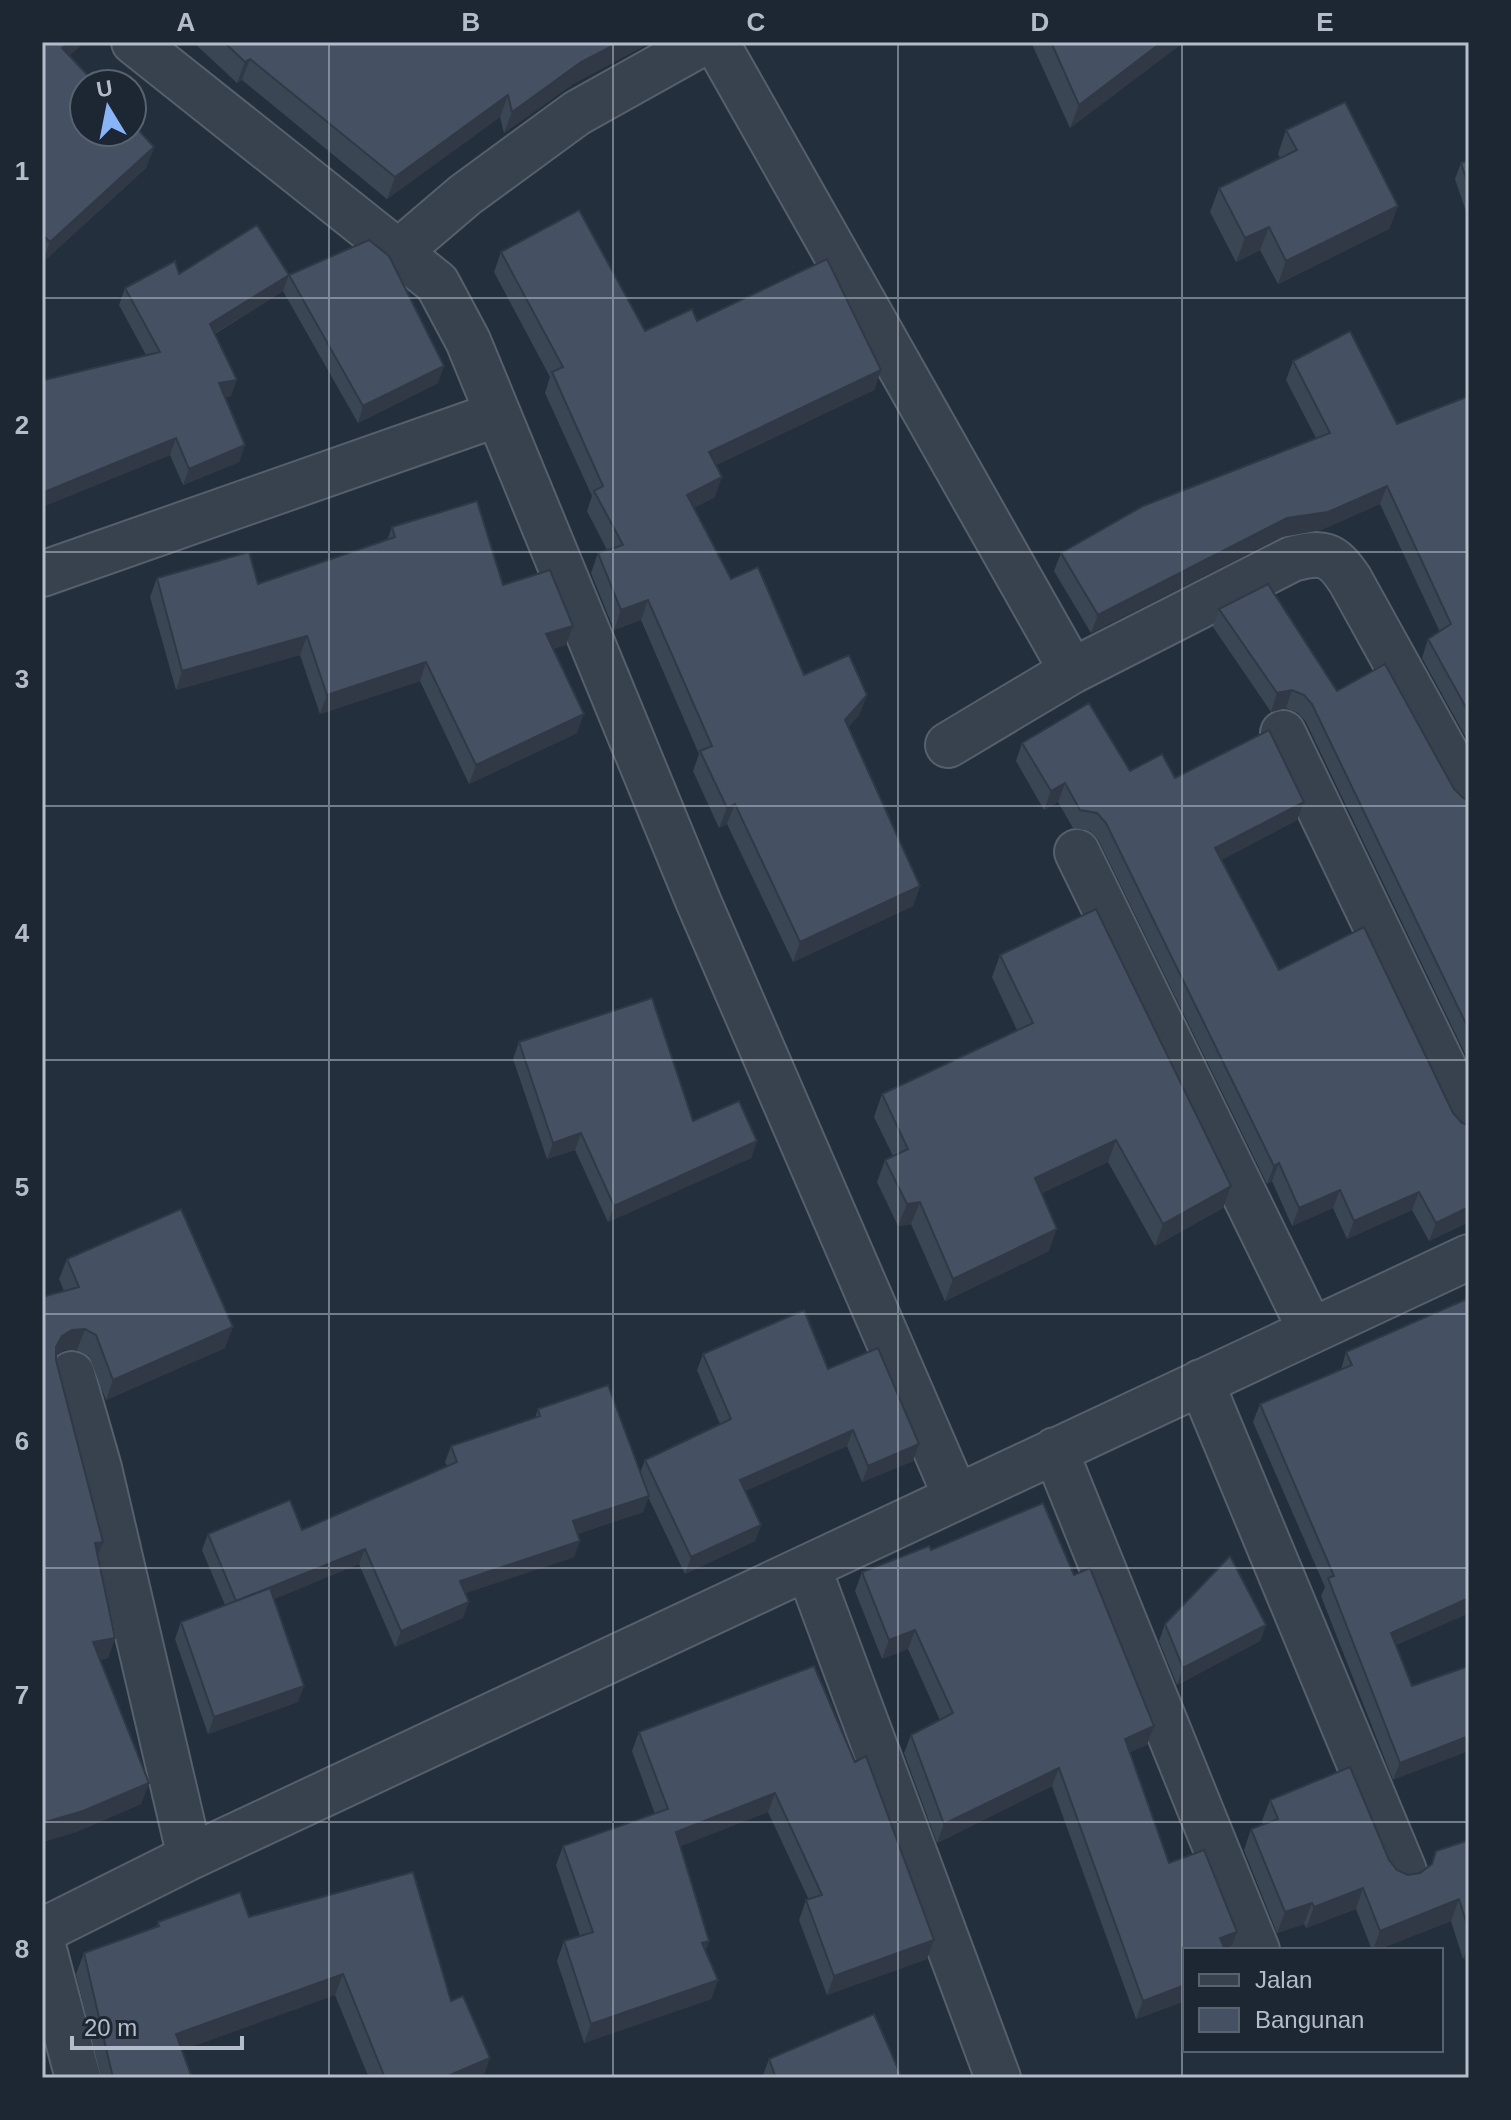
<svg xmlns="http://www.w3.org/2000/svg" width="1511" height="2120" viewBox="0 0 1511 2120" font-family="Arial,sans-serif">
<rect width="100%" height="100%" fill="#242f3e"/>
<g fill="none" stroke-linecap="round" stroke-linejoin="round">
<g stroke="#565f6c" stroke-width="48">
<path id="minor" d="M134,42L437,283L468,341L699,903L956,1497
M716,42L1072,671
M397,253L465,195L577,113L704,42
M42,574L498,414
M1283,733L1469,1120
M948,745L1072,671L1292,559C1323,551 1332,553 1350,580L1469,795
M1077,852L1311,1331
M72,1374L99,1468L190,1857
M1201,1382L1404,1871
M1055,1450L1257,1950
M808,1567L998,2078
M42,1931L190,1857L1469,1257
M42,1942L78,2078"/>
</g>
<use href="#minor" stroke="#38414e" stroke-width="44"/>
</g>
<path fill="#3b4654" d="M42,42H81L80,46L69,56L154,147L146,168L42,263Z
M193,42H651L573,84L504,133L500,117L387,199L242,80L237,83Z
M1031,42H1184L1070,128Z
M1286,130L1398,206L1389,229L1278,284L1260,250L1236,262L1210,212L1219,188L1280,158L1278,154Z
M1469,160V220L1455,179L1461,163Z
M501,252L645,331L697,321L881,370L874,390L716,465L715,497L694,508L731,579L804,675L867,695L859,715L848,727L920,886L913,906L793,962L727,824L719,828L693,771L699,754L641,620L614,630L591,573L598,553L607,550L587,511L592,496L545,393L550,377L494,272Z
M179,274L289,275L438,383L358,423L283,291L215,334L231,396L225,397L245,445L239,462L183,485L170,455L42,507V374L44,380L146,355L119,305L125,288Z
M1293,361L1397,424L1469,396V743L1422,658L1428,639L1440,632L1380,504L1321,530L1281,537L1091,633L1054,571L1061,553L1316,438L1286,380Z
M392,527L503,585L566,645L553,649L577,733L469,784L420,681L320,714L300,655L176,690L150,597L157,578L258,584L387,540Z
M1219,609L1337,691L1454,789L1463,798L1469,800V1062L1306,722L1298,713L1286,708L1271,712L1213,627Z
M1022,743L1130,771L1175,778L1297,820L1221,860L1279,970L1453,1113L1462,1123L1469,1222L1429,1241L1412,1210L1347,1239L1333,1208L1292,1226L1272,1181L1267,1184L1099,841L1090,831L1073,828L1058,802L1044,810L1016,761Z
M1000,955L1231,1186L1223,1208L1155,1246L1108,1162L1042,1193L1049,1251L945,1301L911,1224L898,1226L877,1182L885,1160L893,1156L874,1117L882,1094L1017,1030L992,977Z
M519,1042L693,1121L757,1141L751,1158L608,1222L575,1150L547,1159L513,1059Z
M67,1259L225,1348L106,1400L89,1356L77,1350H64L56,1356L115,1638L108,1658L100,1660L149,1783L141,1804L76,1832L42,1842V1297L64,1291L59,1279Z
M1469,1298V1613L1396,1645L1412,1686L1469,1666L1393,1780L1321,1596L1325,1587L1253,1422L1260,1404L1341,1370L1346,1352Z
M703,1354L828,1369L913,1461L862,1482L847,1446L745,1491L761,1525L755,1541L685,1574L648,1497L643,1512L577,1534L574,1557L465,1593L463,1618L395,1647L359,1564L274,1599L298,1702L208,1734L175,1639L181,1622L225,1605L202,1550L208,1534L302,1530L447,1466L445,1462L451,1446L535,1418L538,1409L640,1473L645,1460L720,1424L697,1370Z
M931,1550L1147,1745L1130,1752L1169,1863L1237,1932L1230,1950H1185V2001L1136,2019L1052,1786L937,1843L904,1753L911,1735L940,1720L908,1649L882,1659L855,1591L862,1572Z
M1165,1624L1266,1625L1260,1641L1177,1685L1159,1641Z
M639,1732L855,1762L934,1940L927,1959L827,1995L799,1920L806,1900H809L768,1812L680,1846L709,1941L705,1951L718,1980L711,1999L584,2043L557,1961L564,1941L580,1936L556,1865L563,1846L655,1814L632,1751Z
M1270,1800L1389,1860L1397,1870L1408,1875L1420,1873L1469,1840V1957L1463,1959L1451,1921L1377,1950H1372L1356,1909L1306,1928L1304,1924L1277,1933L1244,1850L1251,1829L1263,1824L1262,1821Z
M249,1917L451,2001L483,2078H369L335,1995L182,2050L192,2078H101L76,1974L84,1953L156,1928L158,1922Z
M769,2059L902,2078H762Z"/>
<path fill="#303945" d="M69,42H81L80,46L55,70L62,48Z
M620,42H651L573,84L504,133L512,112L581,62Z
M1162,42H1184L1070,128L1079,105Z
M250,59L242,80L237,83L245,62Z
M508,95L500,117L387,199L395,177Z
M154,147L146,168L42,263L50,242Z
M1398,206L1389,229L1278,284L1286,261Z
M1269,227L1260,250L1236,262L1245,238Z
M289,275L283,291L204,340L210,324Z
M444,366L438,383L358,423L363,406Z
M881,370L874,390L702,472L709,452Z
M237,380L231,396L213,399L219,383Z
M176,438L170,455L42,507V493Z
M245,445L239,462L183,485L189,469Z
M722,477L715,497L680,515L687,495Z
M1387,486L1380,504L1321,530L1281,537L1091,633L1098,615L1287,518Z
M648,600L641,620L614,630L621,610Z
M573,626L566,645L539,653L546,634Z
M307,636L300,655L176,690L182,671Z
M426,662L420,681L320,714L327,695Z
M1292,690L1286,708L1271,712L1277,693Z
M867,695L859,715L838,740L845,720Z
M584,714L577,733L469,784L476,765Z
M1065,783L1058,802L1044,810L1051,791Z
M1304,802L1297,820L1209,867L1215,848Z
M735,804L727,824L719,828L727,808Z
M920,886L913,906L793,962L800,942Z
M581,1133L575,1150L547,1159L553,1143Z
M1116,1140L1108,1162L1027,1200L1035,1178Z
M757,1141L751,1158L608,1222L614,1206Z
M1279,1163L1272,1181L1267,1184L1274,1166Z
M1231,1186L1223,1208L1155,1246L1163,1224Z
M1340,1190L1333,1208L1292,1226L1299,1208Z
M1419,1192L1412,1210L1347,1239L1354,1221Z
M920,1202L911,1224L898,1226L907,1204Z
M1469,1207V1222L1429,1241L1436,1223Z
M1057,1229L1049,1251L945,1301L953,1279Z
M233,1327L225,1348L106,1400L113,1380Z
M85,1329L77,1350H64L55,1356L56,1347L62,1336L72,1330Z
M853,1430L847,1446L734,1496L740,1480Z
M919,1444L913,1461L862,1482L868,1466Z
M649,1496L643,1512L567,1537L573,1521Z
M761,1525L755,1541L685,1574L691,1557Z
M580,1541L574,1557L454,1597L460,1581Z
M103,1542L95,1562V1543Z
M365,1549L359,1564L230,1617L236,1602Z
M1469,1598V1613L1385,1650L1391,1633Z
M469,1602L463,1618L395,1647L401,1631Z
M1266,1625L1260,1641L1177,1685L1183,1668Z
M915,1630L908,1649L882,1659L889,1640Z
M115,1638L108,1658L86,1663L93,1642Z
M304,1686L298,1702L208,1734L214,1717Z
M1154,1726L1147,1745L1118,1757L1125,1739Z
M1469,1736V1751L1393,1780L1400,1763Z
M1059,1768L1052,1786L937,1843L944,1824Z
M149,1783L141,1804L76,1832L42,1842V1823Z
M775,1793L768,1812L669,1851L676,1832Z
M1363,1888L1356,1909L1306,1928L1314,1907Z
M1459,1899L1451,1921L1377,1950H1373L1380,1931Z
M1312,1903L1304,1924L1277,1933L1285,1912Z
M1237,1932L1230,1950H1215L1220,1938Z
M934,1940L927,1959L827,1995L834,1976Z
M709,1941L702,1960V1943Z
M1469,1944V1957L1463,1959Z
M343,1974L335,1995L169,2055L176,2034Z
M718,1980L711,1999L584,2043L591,2024Z
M1185,1985V2001L1136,2019L1143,2001Z
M490,2058L483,2078H443Z"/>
<path fill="#455162" stroke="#303945" stroke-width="2" d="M42,42H69L62,48L96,84H84V132H132V123L154,147L50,242L42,234Z
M224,42H620L581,62L512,112L508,95L395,177L250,59L245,62Z
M1051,42H1162L1079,105Z
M1345,102L1398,206L1286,261L1269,227L1245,238L1219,188L1297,150L1286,130Z
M1469,160V187L1461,163Z
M579,210L645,331L692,309L697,321L827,259L881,370L709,452L722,477L687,495L731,579L758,567L804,675L849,655L867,695L845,720L920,886L800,942L735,804L727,808L700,751L712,746L648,600L621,610L598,553L623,545L594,491L603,486L552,372L563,367L501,252Z
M257,225L289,275L210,324L237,380L219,383L245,445L189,469L176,438L42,493V374L44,380L160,352L125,288L175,261L179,274Z
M369,240L389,256L444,366L363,406L289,275Z
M1350,331L1397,424L1469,396V713L1428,639L1451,624L1387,486L1328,512L1287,518L1098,615L1061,553L1143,506L1330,433L1293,361Z
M477,501L503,585L550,570L573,626L546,634L584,714L476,765L426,662L327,695L307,636L182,671L157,578L249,552L258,584L395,537L392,527Z
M1268,584L1337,691L1385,664L1454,789L1463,798L1469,800V1030L1312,704L1304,695L1292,690L1277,693L1219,609Z
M1089,703L1130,771L1162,754L1175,778L1269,730L1304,802L1215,848L1279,970L1364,927L1453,1113L1462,1123L1469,1125V1207L1436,1223L1419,1192L1354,1221L1340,1190L1299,1208L1279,1163L1274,1166L1106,823L1097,813L1080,810L1065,783L1051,791L1022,743Z
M1096,909L1231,1186L1163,1224L1116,1140L1035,1178L1057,1229L953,1279L920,1202L907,1204L885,1160L908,1149L882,1094L1033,1023L1000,955Z
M652,998L693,1121L739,1101L757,1141L614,1206L581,1133L553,1143L519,1042Z
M181,1209L233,1327L113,1380L96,1335L85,1329L72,1330L62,1336L56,1347V1360L103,1542L95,1543L115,1638L93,1642L149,1783L83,1811L42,1823V1297L79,1287L67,1259Z
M1469,1298V1598L1391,1633L1412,1686L1469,1666V1736L1400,1763L1328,1578L1334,1576L1260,1404L1352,1365L1346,1352Z
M804,1310L828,1369L878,1348L919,1444L868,1466L853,1430L740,1480L761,1525L691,1557L645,1460L731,1419L703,1354Z
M608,1385L649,1496L573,1521L580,1541L460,1581L469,1602L401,1631L365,1549L236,1601L208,1534L290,1500L302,1530L457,1462L451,1446L540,1416L538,1409Z
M1043,1503L1074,1575L1090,1568L1154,1726L1125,1739L1169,1863L1204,1850L1237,1932L1220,1938L1225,1950H1185V1985L1143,2001L1059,1768L944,1824L911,1735L953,1713L915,1630L889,1640L862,1572L929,1546L931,1550Z
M1230,1556L1266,1625L1183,1668L1165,1624Z
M270,1588L304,1686L214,1717L181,1622Z
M814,1666L855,1762L866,1756L934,1940L834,1976L806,1900L822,1895L775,1793L676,1832L709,1941L702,1943L718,1980L591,2024L564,1941L593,1932L563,1846L668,1809L639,1732Z
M1350,1767L1389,1860L1397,1870L1408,1875L1420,1873L1432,1864L1436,1851L1469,1840V1931L1459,1899L1380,1931L1363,1888L1314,1907L1312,1903L1285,1912L1251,1829L1278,1819L1270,1800Z
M413,1872L451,2001L463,1996L490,2058L443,2078H385L343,1974L176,2034L192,2078H113L84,1953L159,1926L158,1922L240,1892L249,1917Z
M874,2014L902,2078H776L769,2059Z"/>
<path fill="none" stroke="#b4bcc9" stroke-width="2" stroke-opacity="0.55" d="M329,42V2078M613,42V2078M898,42V2078M1182,42V2078M42,298H1469M42,552H1469M42,806H1469M42,1060H1469M42,1314H1469M42,1568H1469M42,1822H1469"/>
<rect width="1511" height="2120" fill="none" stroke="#1d2633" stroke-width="88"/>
<rect x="1183" y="1948" width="260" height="104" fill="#1d2633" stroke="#59626f" stroke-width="2"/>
<rect x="1199" y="1974" width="40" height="12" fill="#38414e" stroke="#59626f" stroke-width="2"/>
<text x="1255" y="1988" font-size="24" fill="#b4bcc9">Jalan</text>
<rect x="1199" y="2008" width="40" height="24" fill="#455162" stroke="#59626f" stroke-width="2"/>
<text x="1255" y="2028" font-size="24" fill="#b4bcc9">Bangunan</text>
<g transform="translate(108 108) rotate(350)"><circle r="38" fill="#1d2633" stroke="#59626f" stroke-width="2"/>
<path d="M0-6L14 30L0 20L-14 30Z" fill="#8ab4f8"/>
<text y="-12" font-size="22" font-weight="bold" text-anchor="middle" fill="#b4bcc9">U</text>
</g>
<path d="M72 2036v12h170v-12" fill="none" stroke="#b4bcc9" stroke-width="4"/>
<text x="84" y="2036" font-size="24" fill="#b4bcc9" stroke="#1d2633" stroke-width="6" paint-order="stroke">20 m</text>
<rect x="44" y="44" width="1423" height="2032" fill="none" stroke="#b4bcc9" stroke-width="3"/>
<g font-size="26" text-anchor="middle" font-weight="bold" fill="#b4bcc9">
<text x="186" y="31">A</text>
<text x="471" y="31">B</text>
<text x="756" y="31">C</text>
<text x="1040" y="31">D</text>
<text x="1325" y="31">E</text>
<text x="22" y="180">1</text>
<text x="22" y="434">2</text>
<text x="22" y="688">3</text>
<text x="22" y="942">4</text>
<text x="22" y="1196">5</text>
<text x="22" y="1450">6</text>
<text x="22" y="1704">7</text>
<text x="22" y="1958">8</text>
</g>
</svg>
